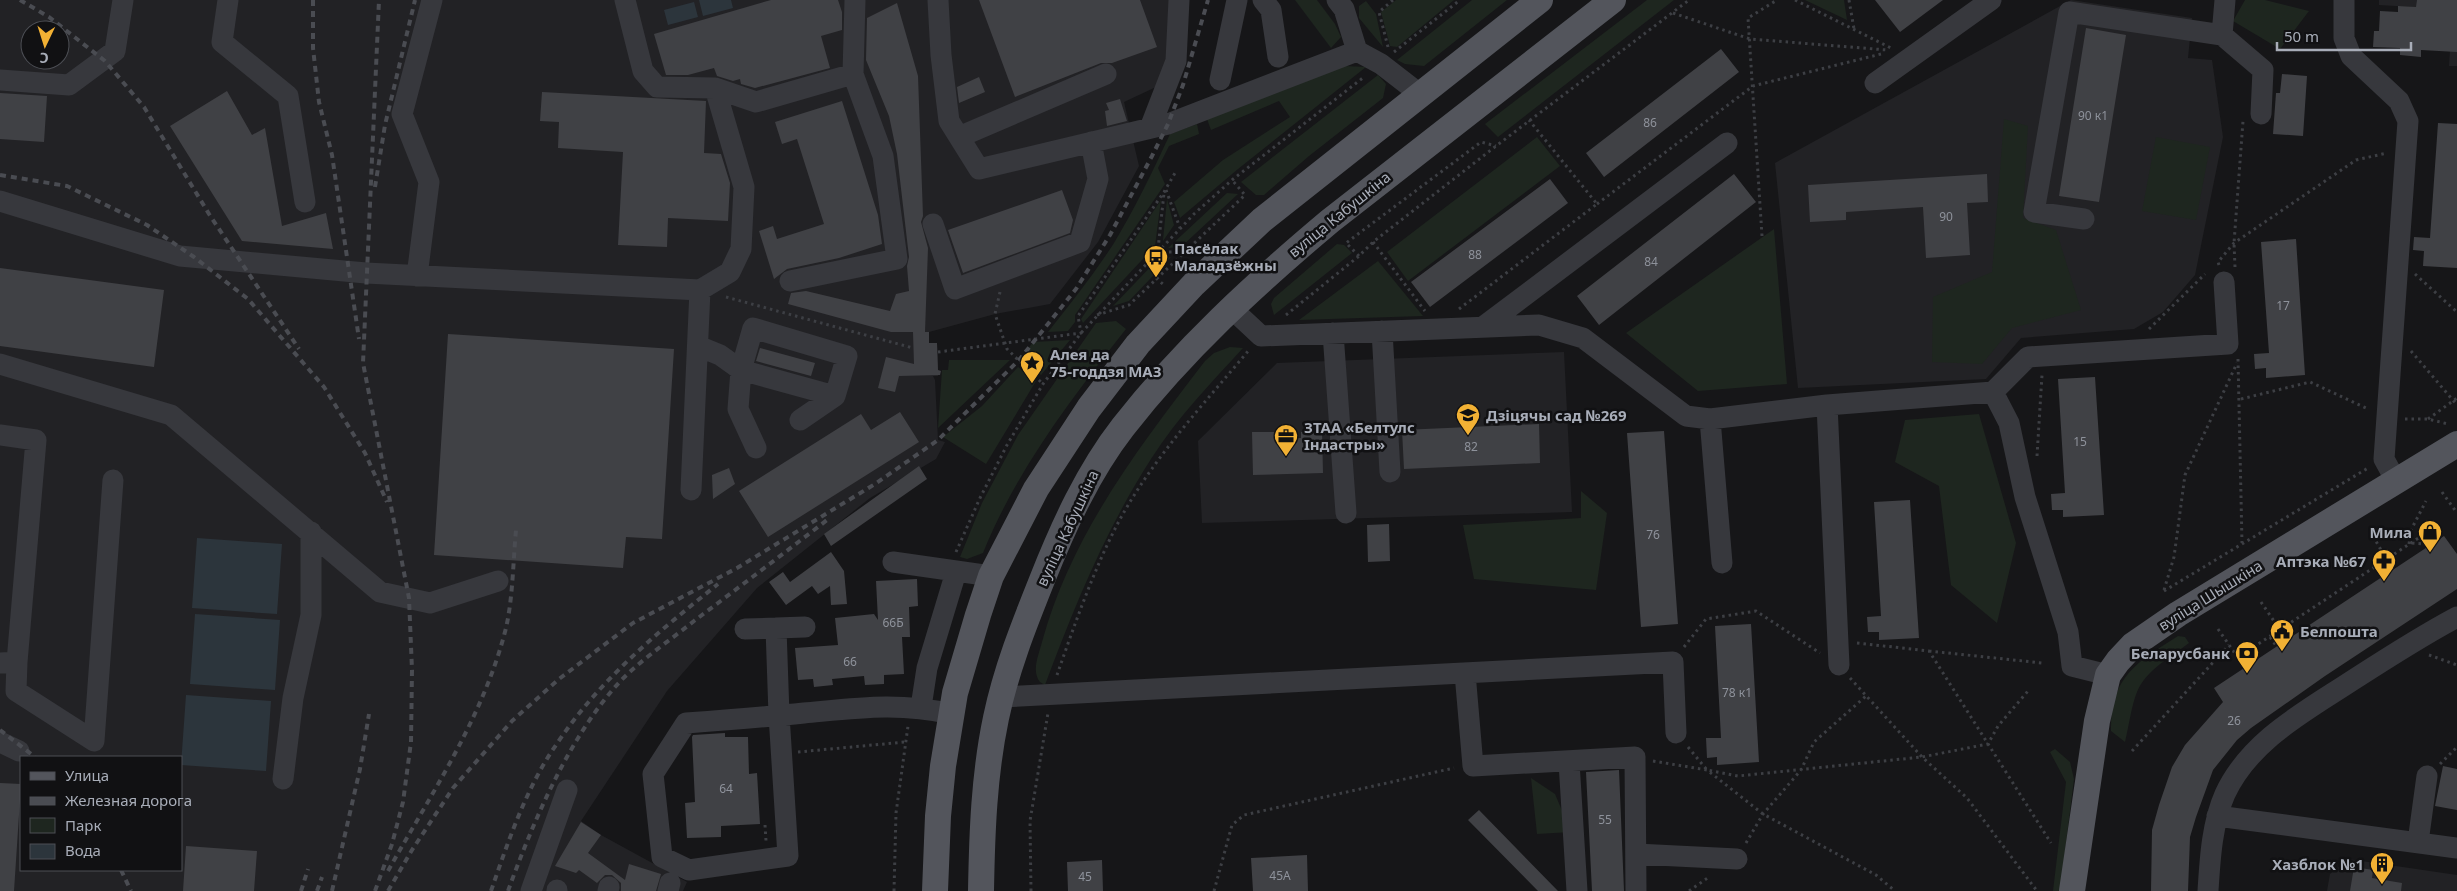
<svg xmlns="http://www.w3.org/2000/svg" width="2457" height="891" viewBox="0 0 2457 891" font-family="'Noto Sans',sans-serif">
<rect width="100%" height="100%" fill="#161618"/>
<path fill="#222225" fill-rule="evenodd" d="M0,0H1173L1172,57L1156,87L1124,102L1139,166L1098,242L1050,304L995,314L929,332V343H937L938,376H933L935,380L938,440L945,442L936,459L870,498L757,588L667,691L581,821L601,835L687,882L683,891H0ZM30,30H60V60H30ZM21,757H181V870H21Z
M2071,0L2192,18L2188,58L2212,60L2223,137L2195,275L2163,312L2134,329L2021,338L1986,379L1798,388L1775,163Z
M2379,0H2457V66H2449L2451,34L2429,8L2379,5Z
M1564,352L1572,512L1202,523L1198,441L1277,363Z
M2348,859L2457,875V891H2327L2330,874Z"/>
<path fill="#1e261f" d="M1295,0H1317L1335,24L1341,37L1331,48Z
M1396,0H1454L1397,47L1390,46L1381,12Z
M1472,0H1507L1424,66L1405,64L1397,60Z
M1647,0H1674L1498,137L1485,124Z
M1805,0H1844L1847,20Z
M2245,0H2265L2309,11L2280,49L2233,21Z
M1366,1L1376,14L1383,47L1359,18V6Z
M1345,66L1366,67L1238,169L1180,218L1174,202L1223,160L1290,117L1279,101L1211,130L1207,119Z
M1378,75L1386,84L1383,98L1309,156L1264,195H1256L1241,182Z
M2004,119L2028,126L2023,218L2056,230L2081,310L2012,328L1982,364L1932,362L1933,297L1992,272Z
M1197,124L1199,134L1169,146L1158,168L1165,184L1075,315V322L1068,331L1048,332C1071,303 1094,274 1114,243C1135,208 1153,171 1170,134Z
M1537,137L1560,166L1408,281L1387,252Z
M2156,137L2210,147L2196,220L2142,211Z
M1227,193L1238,194L1181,247L1168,248Z
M1167,199L1174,225L1163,241V240Z
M1161,200L1155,246L1083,323L1081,319Z
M1774,229L1787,384L1698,391L1626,333Z
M1337,244L1344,245L1352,253L1274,315L1271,304L1274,298Z
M1171,257L1129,301L1113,306L1157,260Z
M1378,261L1423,316L1299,320Z
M1116,321L1126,329C1071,399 1016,471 983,553L967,559L960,557L982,503L1018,435L1096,323Z
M1070,340L1041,375L1022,357L1033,342Z
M1230,347L1243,348C1211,383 1177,418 1151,459C1106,529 1074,607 1045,685L1040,682C1031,671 1039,654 1042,642C1071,535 1139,447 1205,361L1214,353Z
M949,360H1010L938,428L942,370H948Z
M1018,367L1036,381L986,464L943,437L982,406Z
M1979,414L2016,543L1997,623L1951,585L1939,486L1895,462L1905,420Z
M1581,491L1607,513L1596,590L1474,579L1463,525L1581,518Z
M2178,636L2185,637L2189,643C2171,657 2146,670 2137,692C2131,707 2129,726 2125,742L2111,731C2110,677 2137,662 2178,636Z
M2055,749L2070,762L2074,779L2060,891H2053L2066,782L2050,752Z
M1531,778L1555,794L1571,832L1537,834Z"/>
<path fill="#2c353c" d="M699,0H731L733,8L703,16Z
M694,2L698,17L668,25L664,10Z
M197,538L282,544L277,614L192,608Z
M195,614L280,620L275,690L190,684Z
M186,695L271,701L266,771L181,765Z"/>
<path fill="#404145" d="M771,0H838L842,12V30L821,36L830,68L755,88L741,84L740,79L733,81L717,76L714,68L688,75H666L654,34Z
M979,0H1140L1157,47L1112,63H1101L1015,97Z
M1875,0H1943L1900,32Z
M2417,0H2457V52L2421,50V57L2400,55V48L2373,47L2374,31H2379L2380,11L2398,12V6L2416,7Z
M897,3L918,76L923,216L921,222L928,248L925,332H929V343H937L938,370L941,371L940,375L899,376L895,392L878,388L886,357L914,364L913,332H891L788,304L791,293L806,291L890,311L896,294L909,291L907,266L909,257L897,154L889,116L866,60L867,18Z
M2086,28L2126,35L2099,202L2059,196Z
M1721,49L1739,72L1604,177L1586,153Z
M2282,74L2307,76L2303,136L2273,134L2276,93H2280Z
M979,77L985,92L959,103L957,87Z
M227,91L252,135L265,128L282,226L326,213L333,249L242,241L170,126Z
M542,92L706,101L704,153L721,154L730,183L728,221L668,218L667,247L618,245L623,152L558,148L559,122L540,121Z
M0,93L47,96L44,142L0,139Z
M1120,99L1127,121L1107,126L1105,111L1109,110L1106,103Z
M842,101L878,215L882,244L839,258L787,269L774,279L759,231L773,226L777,239L824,224L797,139L782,144L775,122Z
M2438,123L2457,124V268L2423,266L2424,251L2413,250L2414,237L2430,238Z
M1734,174L1756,202L1599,325L1577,296Z
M1987,174L1988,202L1967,203L1970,255L1926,258L1923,207L1846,212V220L1810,222L1808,185Z
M1550,179L1568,203L1430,307L1411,282Z
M1062,190L1073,220L1070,233L963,273L948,230Z
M2296,239L2305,375L2266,378V368L2255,369L2254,354L2269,353L2261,242Z
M0,268L164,290L154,367L0,346Z
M448,334L674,349L662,539L626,537L623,568L434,555Z
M760,348L815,363L811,376L756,361Z
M2095,377L2104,515L2063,517V510H2052L2051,494L2065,493L2058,379Z
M900,412L919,442L768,537L739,491L861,414L871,430Z
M1539,424L1540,463L1404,469L1402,430Z
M1664,431L1678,624L1641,627L1627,433Z
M1252,432H1274V439L1301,438V432H1322L1323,473L1253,475Z
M919,466L927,479L831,546L824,534Z
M729,468L735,484L713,499L712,475Z
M1910,500L1919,638L1879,640V632H1868L1867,617L1881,616L1874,502Z
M1389,524L1390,561L1368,562L1367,525Z
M2444,536L2457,554V589L2325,676L2251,728L2237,740L2213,770L2196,817L2190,837L2188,891H2151L2152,830L2159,805L2172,767L2185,745L2223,702L2214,688Z
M831,552L844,571L847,604L831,605L830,586L818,594L812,586L786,605L769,582L783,572L790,582Z
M917,579L918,606L909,607L910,637H902L904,674L884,675V684L865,685L864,676L832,679L833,685L814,687L813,679L798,680L795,648L838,645L835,618L874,614L878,620L876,581Z
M1751,624L1759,762L1717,765V757L1707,758L1706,738H1721L1715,626Z
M725,733V737H748L749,774L757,773L760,824L721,826V837L687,838L685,803L695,802L692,737L693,735Z
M2443,766L2457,769V810L2435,806Z
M1619,770L1624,891H1592L1586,772Z
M0,783L21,784L14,891H0Z
M1479,810L1558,891H1538L1468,820Z
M581,822L601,835L588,853L625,880L629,864L661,874L656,891H621V883L612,875H605L597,883L579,870L576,873L555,866Z
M186,846L257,851L254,891H183Z
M1307,855L1308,891H1253L1251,858Z
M1102,860L1103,891H1068L1067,862Z
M2354,867L2373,870L2372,878L2402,883L2401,891H2350Z"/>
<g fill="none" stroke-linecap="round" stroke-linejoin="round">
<path stroke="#3d3f44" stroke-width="3" stroke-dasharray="2.5 4" stroke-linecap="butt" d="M1795,0L1891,48
M1849,0L1854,29
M1673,13L1750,39L1887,50
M1388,47L1379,12L1393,0
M1394,52L1460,0
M1166,190L1180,228
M1597,204L1753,86L1881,54
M1762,236L1748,18L1777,0
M1373,242L1425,311
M1158,249L1164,193
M1156,252H1183
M1359,256L1346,243L1481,142L1496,146
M2219,265L2218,262L2234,243L2356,160L2387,153
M2235,267L2234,243L2243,121
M2415,274L2457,312
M1156,278L1165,286
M1000,292L995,314L1007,349L1043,384
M726,297L913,348
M1459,309L1597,204L1529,120
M1097,315L1129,305L1245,195L1232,180
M1286,315L1359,256L1373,242L1496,146L1689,0
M2149,329L2205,274
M2411,351L2457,405
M938,352L1081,333L1078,316L1164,192L1175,173
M2238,359L2242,543
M2241,399L2310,382L2368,409
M2405,419H2428L2448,424
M2428,419L2457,398
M2037,456L2042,375
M2442,492L2457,513
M2373,536L2381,550L2377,565
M2412,543L2426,544
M2409,544L2411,530L2426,501
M956,552L980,498L1007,445L1043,384L1081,333L1194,214L1232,180L1364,77
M2164,590L2174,557L2185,475L2237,363
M2164,591L2368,468
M2261,602L2280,630
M2218,629L2245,668
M2270,637L2277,647
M1857,643L1929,651L2051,843
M1684,647L1706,619L1756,611L1820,653
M1929,651L2042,663
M2429,655L2457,665
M2237,658L2420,537L2424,538L2429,547
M1057,675C1074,626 1094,569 1118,523C1152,459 1203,405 1249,350
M1850,678L1922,757L1967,798L2037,891
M1688,747L1707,770L1738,776L1922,757L1988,744L1998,726L2028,691
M2132,751L2229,645
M798,752L905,742
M1653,761L1707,770L1763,814L1876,875L1895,891
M2440,764L2457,747
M765,825L766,841
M1746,843L1763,814L1801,770L1814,742L1866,696
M894,891L896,813L908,726
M1031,891L1030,821L1048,713
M1214,891L1232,825L1244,815L1454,768
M1689,891L1709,877"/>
<path stroke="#37383d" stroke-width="21" d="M228,0L222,42L288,96L305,202
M625,0L643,71L657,87L715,88L756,102L853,74L855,0
M938,0L941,55L949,121L979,169L1168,124L1357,51
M1263,0L1271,10L1278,57
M1337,0L1344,9L1357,51L1381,64L1421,95
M2344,0V38L2351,56L2399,101L2408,121L2384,459L2396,481
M2222,35L2263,70L2261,114
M0,80L69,85L115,51L123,0
M1220,80L1237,0
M1875,83L1991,0
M1150,128L1176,61L1179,0
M959,137L1106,74
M0,201L180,256L366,273L700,290L730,272L741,249L744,187L715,88
M2084,219L2034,212L2069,12L2222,35L2225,0
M933,224L955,289L1080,242L1098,179L1091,142
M417,276L429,182L402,114L432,0
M790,281L897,259L883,156L853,74
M1231,308L1261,336L1539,325L1583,338L1686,416L1710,419L1827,405L1993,392L2028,357L2228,344L2224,282
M1483,327L1727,143
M1382,331L1390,472
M1333,333L1346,513
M698,346L720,355L741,370L835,396L847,356L753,328L741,370L738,409L756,448
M0,364L171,415L380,592L430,603L498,581
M1993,392L2009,423L2025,497L2068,632L2072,666L2108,675
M1827,405L1839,665
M1710,419L1722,563
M800,420L835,396
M0,435L36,440L17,662L0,663
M691,490L700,290
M893,562L991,576
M805,627L776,628L779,715L788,856L689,870L662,857L653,774L686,723C726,720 765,717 804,713C858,708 898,702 952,714
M745,629L776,628
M17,662L16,691L94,741L113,480
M1465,673L1473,766L1635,757L1636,891
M1001,697L1673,662L1676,733
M921,707L927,668L956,572
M0,742L19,751
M1569,762L1577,891
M283,779L293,698L311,615V532
M2217,816L2457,848
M2418,842L2427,776
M1636,854L1737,859
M531,891L567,790
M557,891V890
M608,891L609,887
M668,891L670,883
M2208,891C2210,859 2212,823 2225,794C2250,740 2306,711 2353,680C2387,658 2421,636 2457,617"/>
<path stroke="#53555c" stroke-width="26" d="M935,891L938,816L943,766L955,693L978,615L991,576L1036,489L1089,408L1138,344L1194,284L1262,220L1540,0
M981,891C982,833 984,775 996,718C1006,670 1024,625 1042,580C1063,527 1088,472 1123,427C1183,350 1255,284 1330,221L1613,0
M2072,891L2097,721L2108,675L2118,661L2133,645L2178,614L2457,444"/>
<path stroke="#4a4c52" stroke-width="4" stroke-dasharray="6 5" stroke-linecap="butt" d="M20,0L49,17L105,61L144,107L209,214L299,349
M313,0V48L319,102L332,155L359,339
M0,175L67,186L147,225L194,257L248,299L324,387L365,453L387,502
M375,187L385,125L415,0
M0,730L35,757
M121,870L131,891
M388,871C431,794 484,716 506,628C513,597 513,562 516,530
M301,891L308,869
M317,891L322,877
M332,891L360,769L369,714
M375,891L392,844L403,802L411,742L412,670L409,598L363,363L379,0
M388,891L412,850L453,788L512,721L559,679L633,623L737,568L875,484L938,440L1019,360L1076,289L1110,235L1152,156L1168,124L1183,85L1208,0
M491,891C508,842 526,788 556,745C599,680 658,632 718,584
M508,891C533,822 567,742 615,687C637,662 668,642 694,621C738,588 783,554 827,520"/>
</g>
<defs>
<g id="bus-pin" transform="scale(1.25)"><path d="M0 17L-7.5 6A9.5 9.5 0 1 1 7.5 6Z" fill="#f2b134" stroke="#111113"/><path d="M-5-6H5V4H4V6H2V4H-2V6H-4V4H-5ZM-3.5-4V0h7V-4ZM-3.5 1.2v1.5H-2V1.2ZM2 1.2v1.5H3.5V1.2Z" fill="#111"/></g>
<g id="sight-pin" transform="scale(1.25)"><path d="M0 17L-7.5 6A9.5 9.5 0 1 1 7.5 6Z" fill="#f2b134" stroke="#111113"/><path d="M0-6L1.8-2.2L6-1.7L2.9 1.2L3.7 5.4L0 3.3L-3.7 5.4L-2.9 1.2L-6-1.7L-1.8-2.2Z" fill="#111"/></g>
<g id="school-pin" transform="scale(1.25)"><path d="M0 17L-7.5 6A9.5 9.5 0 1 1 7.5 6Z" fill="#f2b134" stroke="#111113"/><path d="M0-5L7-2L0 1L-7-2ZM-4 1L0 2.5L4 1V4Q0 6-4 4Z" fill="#111"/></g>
<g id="office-pin" transform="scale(1.25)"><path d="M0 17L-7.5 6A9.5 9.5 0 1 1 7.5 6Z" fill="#f2b134" stroke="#111113"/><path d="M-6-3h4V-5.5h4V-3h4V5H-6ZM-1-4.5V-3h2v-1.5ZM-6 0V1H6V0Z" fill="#111"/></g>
<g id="shop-pin" transform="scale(1.25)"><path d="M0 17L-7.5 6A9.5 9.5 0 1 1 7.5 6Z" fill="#f2b134" stroke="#111113"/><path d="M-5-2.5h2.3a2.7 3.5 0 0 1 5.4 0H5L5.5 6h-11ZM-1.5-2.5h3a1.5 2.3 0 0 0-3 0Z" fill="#111"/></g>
<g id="pharmacy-pin" transform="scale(1.25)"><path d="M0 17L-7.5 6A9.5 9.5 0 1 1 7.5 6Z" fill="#f2b134" stroke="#111113"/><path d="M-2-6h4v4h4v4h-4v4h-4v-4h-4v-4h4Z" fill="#111"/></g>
<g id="civic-pin" transform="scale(1.25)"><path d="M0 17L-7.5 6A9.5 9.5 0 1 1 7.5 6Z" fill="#f2b134" stroke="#111113"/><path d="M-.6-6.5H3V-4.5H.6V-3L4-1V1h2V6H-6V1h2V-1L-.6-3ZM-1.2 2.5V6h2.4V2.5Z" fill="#111"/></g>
<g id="bank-pin" transform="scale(1.25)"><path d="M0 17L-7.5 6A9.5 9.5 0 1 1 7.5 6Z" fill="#f2b134" stroke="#111113"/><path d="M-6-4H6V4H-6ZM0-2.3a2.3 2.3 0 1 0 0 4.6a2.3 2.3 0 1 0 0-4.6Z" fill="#111"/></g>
<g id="building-pin" transform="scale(1.25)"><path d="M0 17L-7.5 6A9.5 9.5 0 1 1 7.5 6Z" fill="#f2b134" stroke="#111113"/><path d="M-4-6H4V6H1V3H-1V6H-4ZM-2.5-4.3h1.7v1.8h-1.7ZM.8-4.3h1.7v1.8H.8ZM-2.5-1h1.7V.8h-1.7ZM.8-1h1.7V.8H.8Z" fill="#111"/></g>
</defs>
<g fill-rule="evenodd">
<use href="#bus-pin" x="1156" y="257"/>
<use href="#sight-pin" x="1032" y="363"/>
<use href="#school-pin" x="1468" y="415"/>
<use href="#office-pin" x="1286" y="436"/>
<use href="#shop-pin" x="2430" y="532"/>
<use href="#pharmacy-pin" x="2384" y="561"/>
<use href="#civic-pin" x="2282" y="631"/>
<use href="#bank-pin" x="2247" y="653"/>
<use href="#building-pin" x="2382" y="864"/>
</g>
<g text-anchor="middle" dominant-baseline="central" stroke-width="5" stroke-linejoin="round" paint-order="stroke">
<g font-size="12" fill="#8e929b">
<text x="2093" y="115">90 к1</text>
<text x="1650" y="122">86</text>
<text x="1946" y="216">90</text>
<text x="1475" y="254">88</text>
<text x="1651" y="261">84</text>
<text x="2283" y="305">17</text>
<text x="2080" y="441">15</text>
<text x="1471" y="446">82</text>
<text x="1653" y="534">76</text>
<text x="893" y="622">66Б</text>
<text x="850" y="661">66</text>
<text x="1737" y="692">78 к1</text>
<text x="2234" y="720">26</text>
<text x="726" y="788">64</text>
<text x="1605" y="819">55</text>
<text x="1280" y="875">45А</text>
<text x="1085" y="876">45</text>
</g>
<g font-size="15" fill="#a8adb8" stroke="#111113">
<text transform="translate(1339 214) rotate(-39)">вуліца Кабушкіна</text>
<text transform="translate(1067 528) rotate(-65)">вуліца Кабушкіна</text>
<text transform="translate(2210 595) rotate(-32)">вуліца Шышкіна</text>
</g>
<g font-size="15" font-weight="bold" fill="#a8adb8" stroke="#111113" text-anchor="start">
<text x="1174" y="248">Пасёлак<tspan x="1174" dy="17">Маладзёжны</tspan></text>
<text x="1050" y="354">Алея да<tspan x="1050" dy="17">75-годдзя МАЗ</tspan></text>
<text x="1486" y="415">Дзіцячы сад №269</text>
<text x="1304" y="427">ЗТАА «Белтулс<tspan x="1304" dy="17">Iндастры»</tspan></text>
<text x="2412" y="532" text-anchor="end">Мила</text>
<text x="2366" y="561" text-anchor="end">Аптэка №67</text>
<text x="2300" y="631">Белпошта</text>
<text x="2230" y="653" text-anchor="end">Беларусбанк</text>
<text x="2364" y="864" text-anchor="end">Хазблок №1</text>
</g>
</g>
<rect x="20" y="756" width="162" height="115" fill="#111113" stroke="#4d4f55"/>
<rect x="30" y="772" width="25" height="8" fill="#53555c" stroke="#4d4f55"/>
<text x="65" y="781" font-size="15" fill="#a8adb8">Улица</text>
<rect x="30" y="797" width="25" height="8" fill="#4a4c52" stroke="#4d4f55"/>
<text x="65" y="806" font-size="15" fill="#a8adb8">Железная дорога</text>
<rect x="30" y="818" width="25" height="15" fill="#1e261f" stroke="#4d4f55"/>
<text x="65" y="831" font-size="15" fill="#a8adb8">Парк</text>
<rect x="30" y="844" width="25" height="15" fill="#2c353c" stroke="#4d4f55"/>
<text x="65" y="856" font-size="15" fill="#a8adb8">Вода</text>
<g transform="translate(45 45) rotate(184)"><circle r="24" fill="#111113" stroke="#4d4f55"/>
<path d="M0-4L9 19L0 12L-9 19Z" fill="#f2b134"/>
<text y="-8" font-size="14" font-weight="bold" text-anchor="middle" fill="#a8adb8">С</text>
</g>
<path d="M2277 42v8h134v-8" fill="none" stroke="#a8adb8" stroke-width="2.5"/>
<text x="2284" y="42" font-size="15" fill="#a8adb8" stroke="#111113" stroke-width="4" paint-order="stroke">50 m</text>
</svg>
